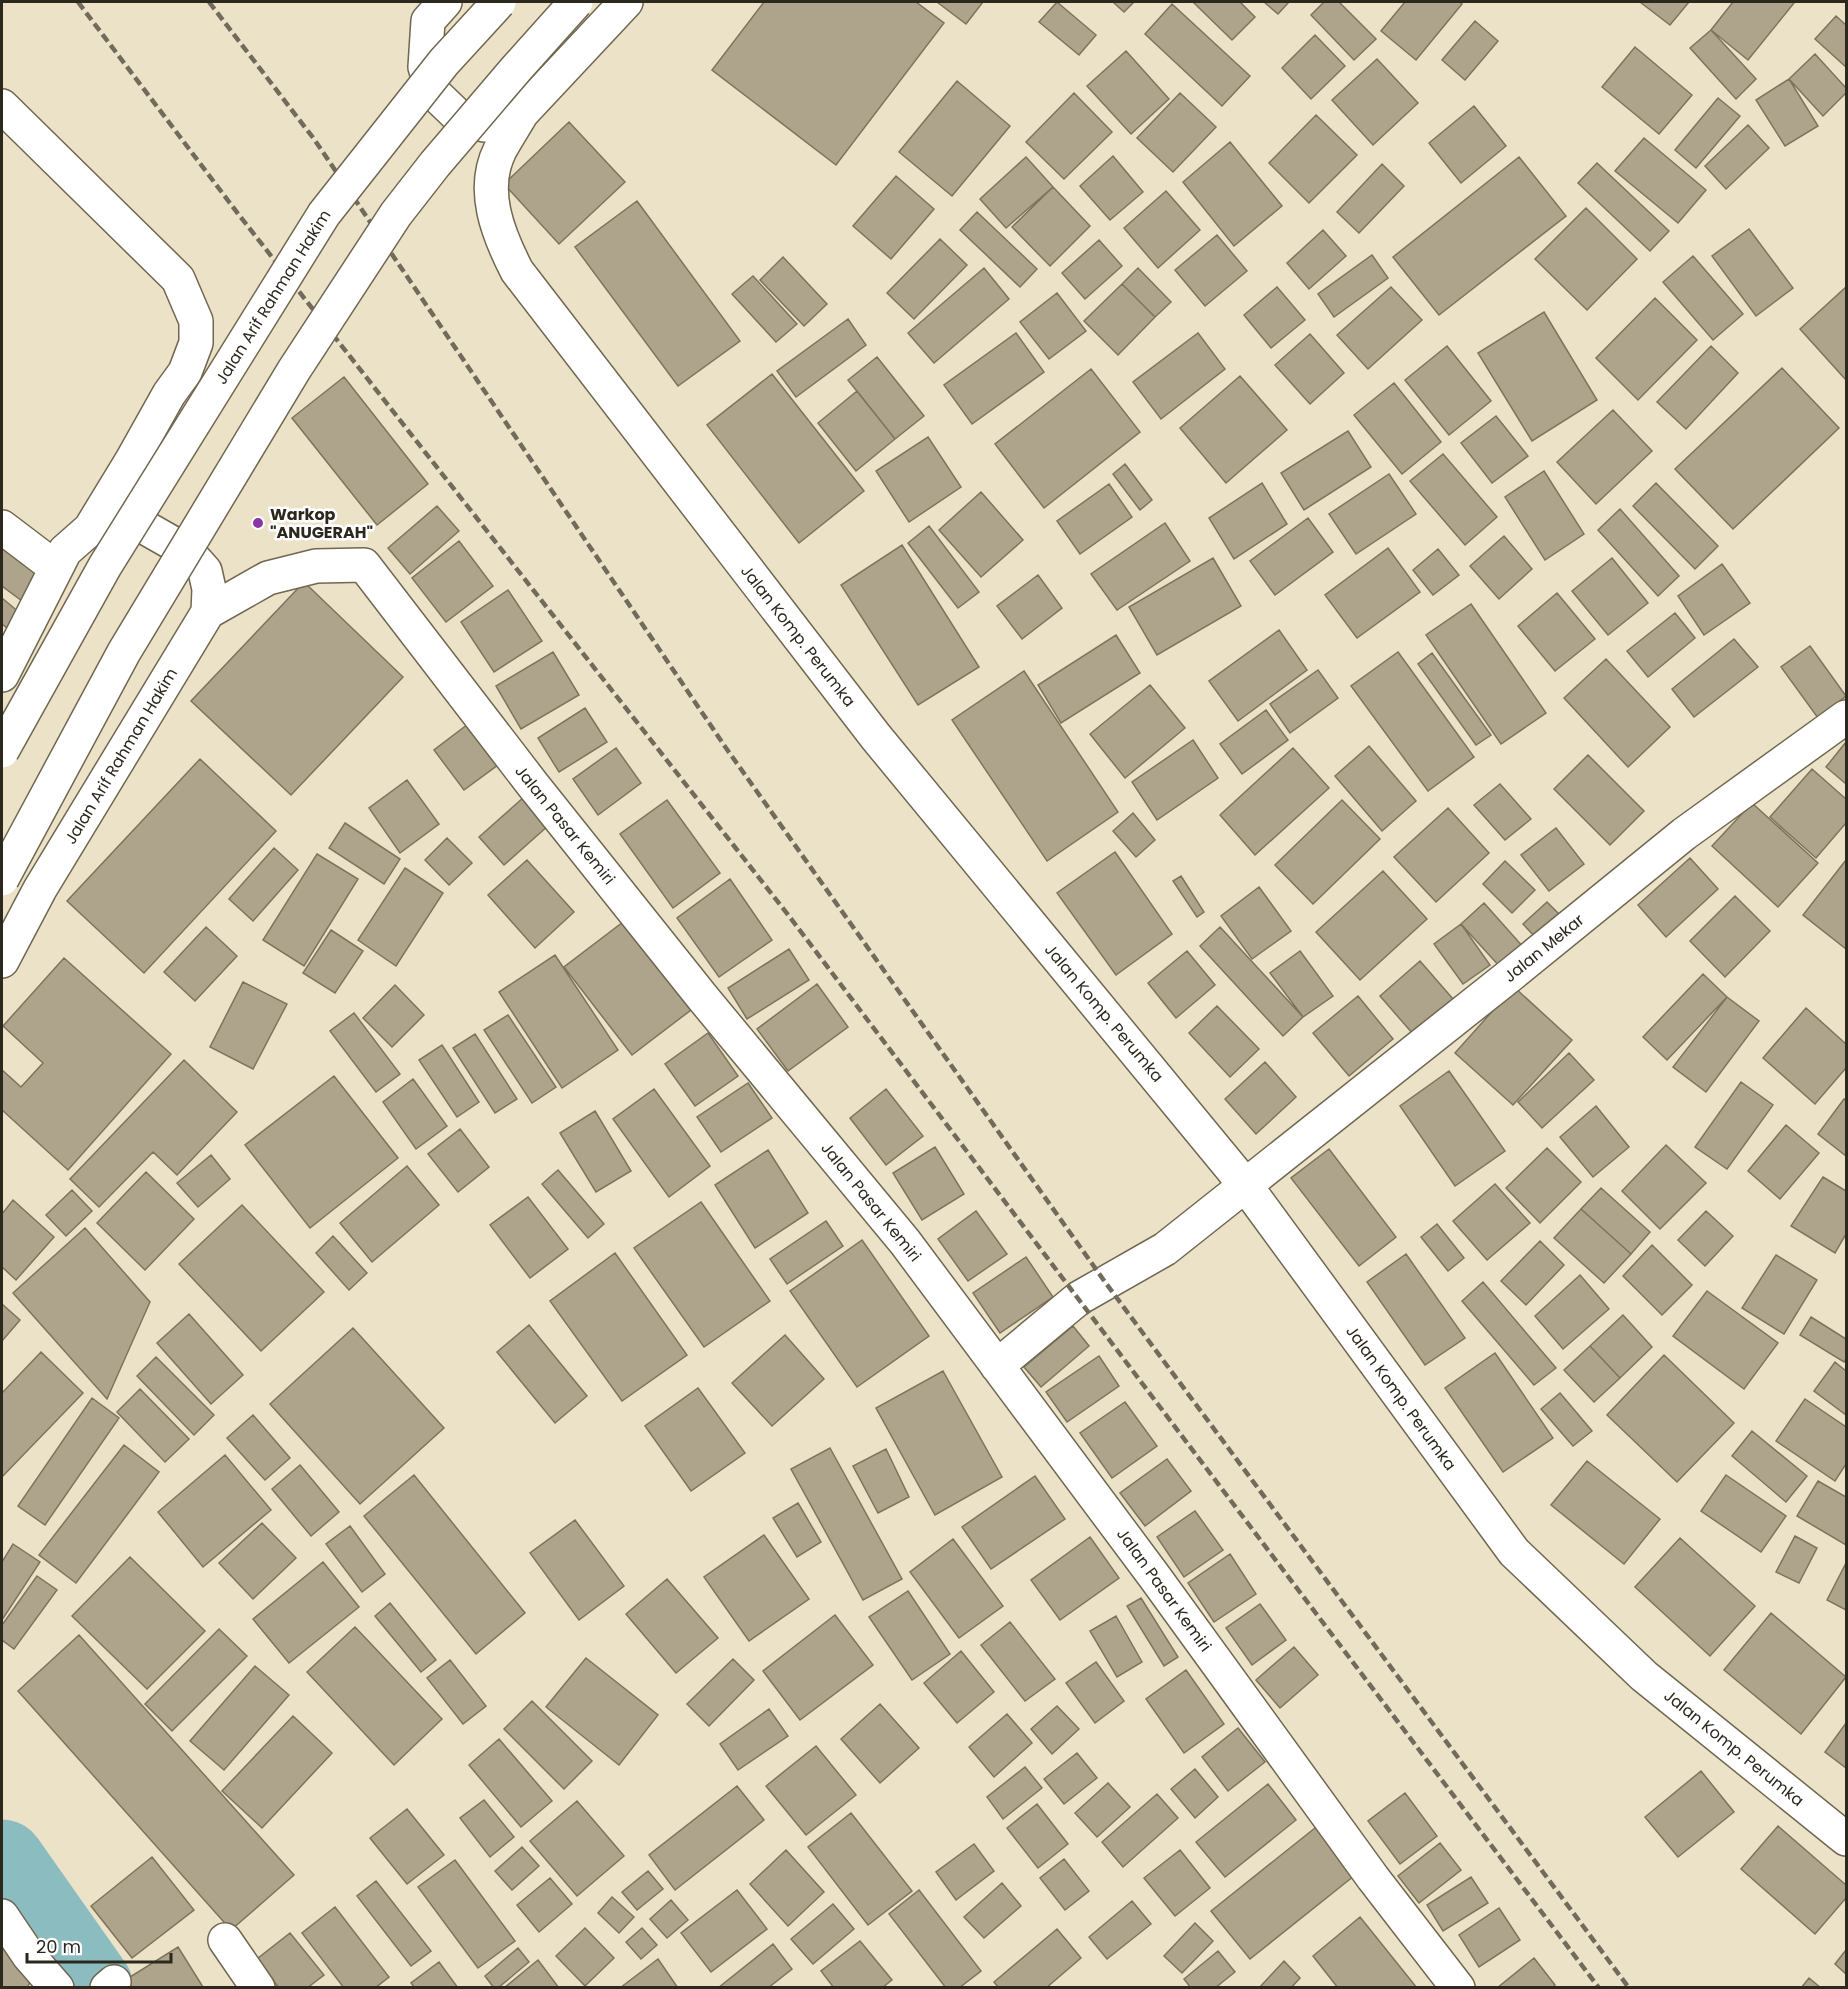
<svg xmlns="http://www.w3.org/2000/svg" width="1848" height="1989" viewBox="0 0 1848 1989" font-family="Poppins,sans-serif">
<rect width="100%" height="100%" fill="#ece2c8"/>
<g fill="none" stroke-linecap="round" stroke-linejoin="round">
<path stroke="#8bbcc0" stroke-width="87" d="M2,1863L90,1988"/>
</g>
<path fill="#ada48b" stroke="#7d745c" stroke-width="1.5" d="M764,2H916L944,23L836,165L712,70Z
M937,2H983L966,24Z
M1057,2L1096,35L1079,55L1039,22Z
M1113,2H1134L1124,12Z
M1193,2H1240L1255,17L1232,40Z
M1264,2H1289L1278,14Z
M1324,2H1339L1376,39L1354,60L1311,15Z
M1405,2H1460L1462,4L1416,60L1381,31Z
M1640,2H1689L1670,25Z
M1733,2H1792L1794,3L1748,60L1711,30Z
M1172,4L1250,76L1222,106L1145,34Z
M1836,16L1846,25V67L1815,39Z
M1475,21L1498,41L1465,80L1442,60Z
M1711,30L1756,79L1736,99L1690,48Z
M1315,35L1345,66L1311,99L1282,68Z
M1635,47L1692,95L1659,134L1602,87Z
M1126,51L1169,99L1131,134L1087,86Z
M1815,54L1846,88V93L1823,116L1789,79Z
M1377,59L1418,103L1373,145L1332,100Z
M1789,79L1818,126L1785,146L1756,100Z
M957,81L1010,126L952,196L899,152Z
M1074,93L1112,132L1064,179L1026,142Z
M1180,93L1216,127L1173,172L1137,138Z
M1718,98L1740,116L1696,168L1675,150Z
M1474,106L1506,146L1461,183L1429,143Z
M1316,115L1357,155L1309,203L1269,163Z
M569,122L625,182L559,244L504,184Z
M1748,125L1769,148L1726,189L1705,166Z
M1644,138L1706,190L1678,223L1615,171Z
M1230,142L1282,206L1234,246L1183,182Z
M1113,156L1143,192L1110,220L1080,186Z
M1026,157L1053,187L1006,228L980,199Z
M1519,157L1566,216L1439,315L1393,257Z
M1597,163L1669,231L1650,251L1578,183Z
M1382,164L1404,186L1359,233L1337,212Z
M896,176L934,209L891,259L853,226Z
M1053,187L1090,226L1050,266L1012,227Z
M1166,191L1200,230L1158,268L1124,228Z
M637,201L740,341L678,386L575,247Z
M1586,208L1637,259L1587,310L1535,259Z
M977,212L1037,269L1020,287L960,230Z
M1749,229L1793,288L1756,316L1712,256Z
M1323,230L1346,256L1309,289L1287,263Z
M1217,235L1247,271L1205,306L1175,270Z
M940,239L967,265L914,319L887,293Z
M1099,240L1122,266L1085,299L1062,273Z
M1372,255L1388,278L1334,317L1318,294Z
M1693,256L1743,314L1713,340L1663,282Z
M783,257L827,304L804,326L760,280Z
M984,268L1009,299L934,363L908,333Z
M1138,268L1171,302L1155,317L1122,284Z
M753,276L797,324L776,342L732,294Z
M1122,284L1155,317L1118,355L1084,321Z
M1277,287L1305,320L1271,348L1244,315Z
M1391,287L1422,320L1368,369L1337,335Z
M1846,287V380L1800,329Z
M1057,293L1086,331L1049,359L1020,322Z
M1655,298L1697,340L1638,400L1596,358Z
M1544,312L1597,400L1532,441L1478,353Z
M848,319L866,345L796,397L777,371Z
M1016,333L1044,372L972,424L944,385Z
M1198,333L1225,369L1161,419L1133,382Z
M1310,334L1344,373L1310,404L1275,365Z
M1447,346L1491,401L1449,435L1405,380Z
M1711,346L1738,373L1686,429L1657,402Z
M877,357L924,416L895,439L848,380Z
M1782,368L1839,428L1733,529L1675,469Z
M1091,369L1140,432L1044,508L995,444Z
M772,374L864,491L799,543L707,425Z
M1240,376L1287,430L1226,483L1180,428Z
M344,377L428,484L377,525L292,418Z
M1394,383L1441,442L1402,474L1354,415Z
M857,391L895,439L856,471L818,423Z
M1613,410L1652,451L1596,504L1557,462Z
M1496,416L1528,456L1492,483L1461,443Z
M1348,431L1371,467L1304,510L1281,473Z
M928,437L961,487L909,522L876,471Z
M1443,454L1497,517L1465,545L1410,481Z
M1125,464L1152,500L1140,510L1113,474Z
M1544,471L1584,534L1545,560L1505,497Z
M1389,474L1416,514L1356,554L1329,514Z
M1262,483L1287,524L1234,559L1209,518Z
M1656,483L1718,546L1695,569L1633,506Z
M1109,484L1132,517L1080,554L1057,521Z
M981,492L1023,540L981,577L939,530Z
M437,506L459,531L410,574L388,548Z
M1620,509L1679,576L1658,596L1598,530Z
M1308,518L1333,552L1275,595L1250,561Z
M1165,523L1190,561L1117,610L1091,574Z
M929,526L979,592L958,608L908,543Z
M1504,536L1532,569L1499,599L1470,566Z
M459,541L493,586L446,622L412,578Z
M902,545L979,667L918,705L841,585Z
M2,546L41,575L22,601L2,586Z
M1388,548L1420,592L1357,638L1325,595Z
M1438,549L1459,575L1433,595L1413,570Z
M1213,558L1241,606L1157,655L1129,607Z
M1612,558L1648,603L1608,635L1572,591Z
M1722,564L1750,603L1704,635L1678,596Z
M1038,575L1062,608L1022,639L997,606Z
M304,582L403,677L291,795L191,701Z
M508,590L542,641L494,672L461,622Z
M1557,593L1595,639L1555,671L1518,626Z
M2,598L26,618L14,634L2,624Z
M1471,604L1546,713L1501,744L1426,635Z
M1675,613L1695,638L1648,677L1627,651Z
M1279,630L1307,670L1238,721L1209,681Z
M1116,635L1140,673L1061,723L1038,685Z
M1734,639L1758,667L1694,717L1672,689Z
M1810,646L1846,696L1818,718L1781,667Z
M553,652L579,695L521,729L496,686Z
M1398,652L1474,757L1428,791L1351,686Z
M1432,653L1491,735L1476,745L1418,664Z
M1606,659L1670,727L1628,767L1564,698Z
M1318,670L1338,698L1290,733L1270,704Z
M1024,671L1118,812L1047,861L952,720Z
M1150,685L1185,728L1125,778L1090,734Z
M585,708L607,742L559,772L538,738Z
M1266,710L1288,740L1242,774L1220,744Z
M472,721L502,762L464,790L434,750Z
M1193,740L1218,778L1157,820L1132,782Z
M1846,742V784L1826,767Z
M1369,746L1416,801L1382,831L1335,776Z
M616,748L641,783L598,815L573,779Z
M1293,748L1329,788L1255,855L1220,815Z
M1588,755L1644,811L1610,845L1554,789Z
M200,759L276,831L144,973L67,901Z
M1812,769L1846,799V823L1816,858L1770,817Z
M407,780L439,824L400,853L369,808Z
M1500,784L1531,819L1505,840L1474,805Z
M524,797L549,825L504,865L479,837Z
M667,800L720,873L673,908L620,834Z
M1342,800L1380,839L1313,904L1275,865Z
M1752,803L1818,863L1778,907L1712,846Z
M1448,808L1489,853L1436,902L1394,857Z
M1133,813L1155,840L1136,857L1113,831Z
M345,823L400,859L384,884L329,848Z
M1556,828L1584,864L1549,891L1521,855Z
M447,838L472,863L449,885L425,860Z
M274,848L298,870L253,921L229,899Z
M1115,852L1172,934L1116,975L1057,893Z
M317,854L358,879L304,966L263,940Z
M1690,858L1718,889L1666,937L1638,905Z
M527,860L574,912L535,948L488,895Z
M1846,860V949L1803,915Z
M1505,861L1535,890L1512,913L1483,884Z
M405,868L443,893L396,966L358,940Z
M1383,871L1427,919L1360,980L1316,932Z
M1181,876L1204,912L1197,917L1173,881Z
M730,879L772,940L719,977L677,918Z
M1259,887L1291,931L1252,959L1221,916Z
M1735,896L1770,931L1725,977L1690,941Z
M1547,902L1559,914L1535,937L1523,924Z
M1484,903L1524,948L1501,968L1461,924Z
M623,922L691,1010L632,1055L564,967Z
M1461,924L1490,965L1463,984L1434,944Z
M206,927L237,956L195,1001L164,972Z
M1220,927L1303,1017L1283,1036L1200,946Z
M331,930L363,951L335,993L303,973Z
M789,949L809,980L747,1019L728,988Z
M1187,951L1215,985L1176,1018L1148,983Z
M1300,951L1333,996L1303,1017L1270,973Z
M555,955L618,1050L562,1088L499,992Z
M64,958L171,1054L68,1170L2,1110V1070L21,1087L43,1063L3,1026Z
M1420,961L1453,999L1413,1034L1380,996Z
M1703,974L1727,997L1667,1060L1643,1037Z
M243,982L287,1004L253,1069L210,1047Z
M817,984L848,1027L788,1071L757,1029Z
M395,985L424,1015L392,1047L363,1018Z
M1514,987L1572,1040L1513,1105L1455,1053Z
M1358,996L1393,1039L1349,1076L1313,1033Z
M1727,997L1759,1021L1706,1092L1673,1067Z
M1217,1006L1259,1049L1230,1077L1189,1033Z
M1806,1008L1846,1044V1068L1815,1104L1763,1058Z
M354,1013L400,1074L376,1092L330,1031Z
M508,1015L556,1087L532,1103L484,1030Z
M708,1033L738,1076L695,1106L665,1064Z
M475,1034L517,1099L495,1113L453,1048Z
M442,1045L479,1102L457,1117L419,1060Z
M1569,1053L1594,1080L1542,1128L1518,1102Z
M184,1060L237,1112L177,1175L153,1152L99,1207L70,1179Z
M1265,1062L1296,1097L1256,1134L1225,1099Z
M1449,1071L1505,1151L1455,1186L1400,1106Z
M334,1076L398,1158L310,1228L245,1145Z
M413,1079L447,1126L416,1149L383,1102Z
M1741,1082L1773,1105L1727,1169L1695,1147Z
M748,1083L772,1118L721,1152L697,1117Z
M654,1089L710,1166L669,1197L613,1119Z
M886,1089L923,1136L886,1165L850,1118Z
M1844,1099L1846,1100V1156L1818,1134Z
M1596,1106L1629,1147L1593,1177L1560,1137Z
M595,1111L631,1171L596,1192L560,1133Z
M1786,1125L1819,1153L1780,1199L1748,1171Z
M460,1129L489,1167L458,1192L428,1154Z
M1666,1145L1706,1183L1660,1229L1622,1191Z
M935,1147L964,1194L922,1220L893,1173Z
M1547,1148L1581,1182L1540,1223L1506,1188Z
M1329,1149L1396,1237L1359,1266L1291,1178Z
M768,1150L808,1213L755,1248L715,1185Z
M211,1155L230,1179L198,1207L177,1183Z
M407,1166L439,1205L372,1262L340,1223Z
M558,1170L604,1224L588,1238L542,1184Z
M146,1172L194,1219L145,1270L97,1223Z
M1823,1177L1846,1191V1234L1835,1253L1791,1226Z
M1495,1184L1530,1223L1487,1260L1453,1221Z
M1601,1188L1650,1232L1631,1254L1581,1209Z
M72,1190L92,1211L66,1236L46,1215Z
M528,1197L568,1249L530,1278L490,1225Z
M13,1200L54,1237L16,1280L2,1267V1214Z
M701,1202L770,1301L704,1347L634,1248Z
M242,1205L324,1292L261,1351L179,1264Z
M1581,1209L1631,1254L1604,1283L1554,1238Z
M976,1211L1007,1254L968,1281L938,1239Z
M1706,1211L1733,1236L1705,1266L1678,1240Z
M826,1221L843,1246L787,1284L770,1259Z
M1437,1224L1464,1258L1448,1271L1421,1237Z
M85,1228L150,1302L107,1399L13,1293Z
M333,1236L367,1273L349,1290L316,1253Z
M862,1240L929,1336L857,1387L790,1291Z
M1540,1241L1564,1265L1526,1305L1501,1281Z
M1652,1245L1692,1285L1662,1315L1623,1276Z
M615,1253L687,1355L622,1401L550,1301Z
M1406,1254L1465,1338L1425,1365L1367,1282Z
M1776,1255L1817,1280L1784,1334L1742,1308Z
M1026,1257L1053,1297L1000,1333L973,1293Z
M1580,1275L1609,1309L1563,1349L1535,1316Z
M1483,1282L1556,1368L1534,1385L1462,1301Z
M1707,1291L1778,1343L1744,1389L1673,1336Z
M2,1304L20,1320L2,1341Z
M189,1314L243,1375L211,1404L157,1343Z
M1623,1315L1652,1347L1620,1378L1590,1346Z
M1811,1317L1846,1339V1359L1844,1362L1800,1335Z
M529,1325L587,1396L555,1423L497,1352Z
M1073,1326L1089,1346L1041,1387L1024,1367Z
M353,1328L444,1428L360,1504L270,1404Z
M785,1335L824,1379L772,1426L732,1383Z
M1590,1346L1620,1378L1594,1402L1564,1370Z
M41,1352L83,1393L2,1477V1393Z
M1495,1353L1553,1438L1503,1472L1445,1388Z
M1664,1355L1734,1423L1677,1482L1607,1415Z
M1099,1356L1119,1386L1067,1422L1046,1392Z
M156,1357L214,1415L194,1435L137,1376Z
M1835,1362L1846,1371V1415L1814,1391Z
M943,1371L1002,1477L935,1515L876,1408Z
M698,1388L745,1453L691,1491L645,1426Z
M140,1389L189,1439L165,1462L117,1412Z
M1560,1393L1592,1431L1573,1446L1541,1409Z
M92,1398L119,1418L45,1525L18,1506Z
M1805,1399L1846,1427V1464L1835,1481L1776,1441Z
M1125,1402L1157,1446L1112,1478L1080,1433Z
M253,1415L290,1458L265,1480L227,1438Z
M1752,1431L1807,1476L1786,1502L1732,1456Z
M124,1445L159,1472L76,1583L39,1555Z
M830,1448L902,1579L863,1600L791,1469Z
M886,1449L909,1497L878,1513L853,1466Z
M225,1455L271,1510L203,1567L158,1512Z
M1167,1459L1191,1491L1145,1526L1120,1493Z
M1587,1461L1660,1519L1624,1564L1551,1505Z
M300,1465L339,1512L311,1536L272,1489Z
M414,1475L525,1613L476,1654L364,1516Z
M1726,1475L1786,1516L1761,1552L1701,1511Z
M1035,1476L1065,1519L991,1569L962,1527Z
M1818,1481L1846,1497V1545L1797,1516Z
M798,1503L821,1542L797,1557L773,1518Z
M1195,1511L1223,1550L1184,1577L1157,1537Z
M575,1520L624,1586L579,1620L530,1553Z
M262,1523L296,1558L253,1599L219,1563Z
M350,1526L385,1574L362,1592L326,1544Z
M764,1535L809,1599L749,1641L704,1577Z
M1795,1536L1817,1548L1799,1583L1776,1572Z
M1090,1537L1119,1578L1060,1620L1031,1580Z
M1680,1538L1755,1606L1710,1656L1635,1587Z
M953,1539L1003,1606L959,1638L910,1572Z
M13,1544L40,1562L2,1620V1562Z
M1230,1554L1256,1594L1214,1622L1188,1583Z
M130,1557L205,1631L147,1689L72,1616Z
M323,1562L359,1607L289,1663L253,1619Z
M1846,1563V1610L1827,1600Z
M37,1576L57,1590L14,1649L2,1640V1625Z
M667,1579L718,1638L676,1673L626,1614Z
M908,1591L950,1654L912,1680L869,1617Z
M1141,1598L1178,1657L1164,1666L1127,1606Z
M390,1603L436,1660L421,1672L375,1616Z
M1260,1604L1286,1640L1252,1665L1226,1628Z
M1771,1613L1846,1677L1801,1734L1724,1670Z
M835,1615L873,1665L800,1720L763,1671Z
M1116,1616L1142,1662L1117,1677L1090,1631Z
M1010,1622L1055,1679L1025,1701L981,1645Z
M355,1627L442,1719L394,1765L307,1672Z
M219,1629L247,1656L172,1731L145,1704Z
M79,1635L294,1875L231,1930L18,1691Z
M1294,1647L1318,1675L1280,1708L1256,1680Z
M961,1651L994,1692L957,1723L924,1683Z
M586,1658L658,1715L619,1765L546,1707Z
M733,1659L754,1680L709,1726L687,1704Z
M450,1660L486,1706L463,1724L427,1678Z
M1096,1662L1124,1701L1095,1723L1066,1683Z
M255,1666L289,1695L224,1770L190,1741Z
M1186,1670L1224,1724L1184,1753L1146,1699Z
M532,1701L592,1761L564,1789L504,1729Z
M880,1704L919,1748L880,1783L841,1739Z
M1057,1706L1079,1729L1052,1754L1031,1729Z
M769,1709L788,1736L738,1770L720,1744Z
M1007,1714L1032,1743L994,1777L969,1747Z
M293,1716L332,1753L262,1828L222,1791Z
M1846,1723V1768L1825,1752Z
M1238,1728L1265,1762L1228,1791L1202,1757Z
M499,1739L552,1801L521,1827L469,1765Z
M816,1746L856,1795L806,1835L766,1786Z
M1077,1753L1097,1778L1064,1804L1044,1779Z
M1025,1767L1042,1788L1003,1819L987,1797Z
M1195,1769L1218,1797L1195,1818L1171,1789Z
M1701,1771L1734,1812L1678,1857L1645,1817Z
M1108,1783L1130,1807L1097,1837L1075,1813Z
M1268,1784L1296,1820L1225,1877L1196,1842Z
M737,1786L764,1820L675,1890L649,1855Z
M1405,1793L1437,1836L1400,1864L1368,1821Z
M1157,1794L1178,1818L1123,1867L1102,1842Z
M484,1800L514,1837L490,1857L460,1818Z
M577,1801L624,1856L577,1896L530,1841Z
M1037,1804L1068,1844L1038,1868L1007,1828Z
M407,1809L444,1855L407,1884L370,1838Z
M851,1813L912,1891L868,1925L808,1847Z
M1320,1824L1359,1872L1250,1959L1211,1911Z
M1778,1826L1846,1885V1898L1815,1934L1741,1869Z
M1440,1843L1461,1870L1419,1903L1398,1876Z
M974,1844L994,1871L956,1900L936,1872Z
M522,1847L539,1866L512,1890L495,1871Z
M786,1850L824,1892L788,1926L750,1884Z
M1180,1850L1210,1888L1175,1916L1144,1878Z
M152,1857L194,1910L132,1958L91,1906Z
M1064,1859L1089,1891L1065,1910L1040,1878Z
M455,1860L515,1941L478,1968L418,1887Z
M648,1871L663,1889L637,1910L622,1892Z
M1471,1877L1488,1903L1443,1931L1427,1905Z
M550,1878L572,1904L539,1932L517,1905Z
M376,1881L431,1951L411,1966L357,1896Z
M1002,1883L1021,1906L984,1938L964,1917Z
M737,1890L767,1929L711,1972L681,1933Z
M919,1890L981,1971L959,1988H946L889,1914Z
M612,1897L634,1917L619,1933L598,1913Z
M671,1900L688,1920L667,1938L650,1919Z
M1132,1901L1151,1924L1107,1959L1089,1937Z
M833,1904L854,1929L813,1964L791,1939Z
M335,1907L389,1977L375,1988H344L302,1933Z
M1499,1908L1520,1940L1479,1967L1459,1935Z
M1360,1917L1417,1988H1338L1313,1956Z
M1195,1923L1213,1941L1182,1973L1164,1956Z
M585,1928L614,1958L585,1986L556,1956Z
M642,1928L657,1945L641,1959L626,1942Z
M1057,1929L1081,1958L1046,1988H999L994,1982Z
M2,1933L31,1980L27,1988H2Z
M290,1933L324,1975L307,1988H279L257,1959Z
M860,1941L892,1980L882,1988H834L821,1971Z
M773,1944L792,1969L768,1988H718Z
M178,1947L203,1987L126,1988L122,1982Z
M518,1948L529,1962L498,1988H494L485,1976Z
M1846,1950V1974L1835,1964Z
M1218,1951L1235,1972L1215,1988H1191L1184,1979Z
M1534,1958L1555,1985L1552,1988H1497Z
M658,1959L678,1988H620Z
M538,1960L559,1988H504Z
M1284,1961L1300,1978L1291,1988H1259Z
M439,1962L458,1988H415L411,1983Z
M1809,1978L1821,1988H1801Z"/>
<g fill="none" stroke-linecap="round" stroke-linejoin="round">
<g stroke="#706750" stroke-width="36">
<path id="minor" d="M445,2L428,21L425,67L433,92L460,118L484,125L522,113L626,2
M2,106L178,279L196,321V343L185,372L169,394L132,460L90,529
M522,113C515,125 507,137 500,150C480,190 498,234 517,271L876,737L1246,1186L1514,1552L1644,1676L1846,1839
M2,527L56,568
M208,612L268,578L316,566L364,565L533,785L703,998L905,1242L1154,1576L1373,1878L1458,1988
M2,675L65,551L90,529L107,523L139,524L188,552L205,571L209,589L208,612L40,889L2,961
M997,1366L1079,1298L1165,1249L1513,973L1684,834L1846,717
M2,1916L29,1956L57,1988
M225,1940L258,1988
M107,1988L114,1982"/>
</g>
<use href="#minor" stroke="#fff" stroke-width="33"/>
<path stroke="#716b5b" stroke-width="4.5" stroke-dasharray="9 4.5" stroke-linecap="butt" d="M78,2L239,215L789,916L1599,1988
M209,2L314,139L726,748L1105,1282L1629,1988"/>
<g stroke="#706750" stroke-width="36" stroke-linecap="butt">
<path id="highway-bridge" d="M2,751L105,566L324,214L444,62L499,2
M2,879L124,652L294,370L396,214L435,164L516,69L576,2"/>
</g>
<use href="#highway-bridge" stroke="#fff" stroke-width="33"/>
</g>
<circle fill="#8c35a3" stroke="#fff" stroke-width="2" cx="258" cy="523" r="6"/>
<g text-anchor="middle" dominant-baseline="central" stroke-width="5" stroke-linejoin="round" paint-order="stroke">
<g font-size="16" fill="#2c281e" stroke="#fff">
<text transform="translate(273 297) rotate(-58)">Jalan Arif Rahman Hakim</text>
<text transform="translate(798 636) rotate(52)">Jalan Komp. Perumka</text>
<text transform="translate(121 756) rotate(-59)">Jalan Arif Rahman Hakim</text>
<text transform="translate(565 825) rotate(51)">Jalan Pasar Kemiri</text>
<text transform="translate(1544 948) rotate(-39)">Jalan Mekar</text>
<text transform="translate(1104 1013) rotate(50)">Jalan Komp. Perumka</text>
<text transform="translate(871 1202) rotate(51)">Jalan Pasar Kemiri</text>
<text transform="translate(1401 1398) rotate(54)">Jalan Komp. Perumka</text>
<text transform="translate(1164 1590) rotate(54)">Jalan Pasar Kemiri</text>
<text transform="translate(1734 1748) rotate(39)">Jalan Komp. Perumka</text>
</g>
<g font-size="16" font-weight="bold" fill="#2c281e" stroke="#fff" text-anchor="start">
<text x="270" y="514">Warkop<tspan x="270" dy="18">"ANUGERAH"</tspan></text>
</g>
</g>
<rect width="1848" height="1989" fill="none" stroke="#2c281e" stroke-width="6"/>
<path d="M27 1953v9h144v-9" fill="none" stroke="#2c281e" stroke-width="3"/>
<text x="36" y="1953" font-size="18" fill="#2c281e" stroke="#ffffff" stroke-width="4.5" paint-order="stroke">20 m</text>
</svg>
